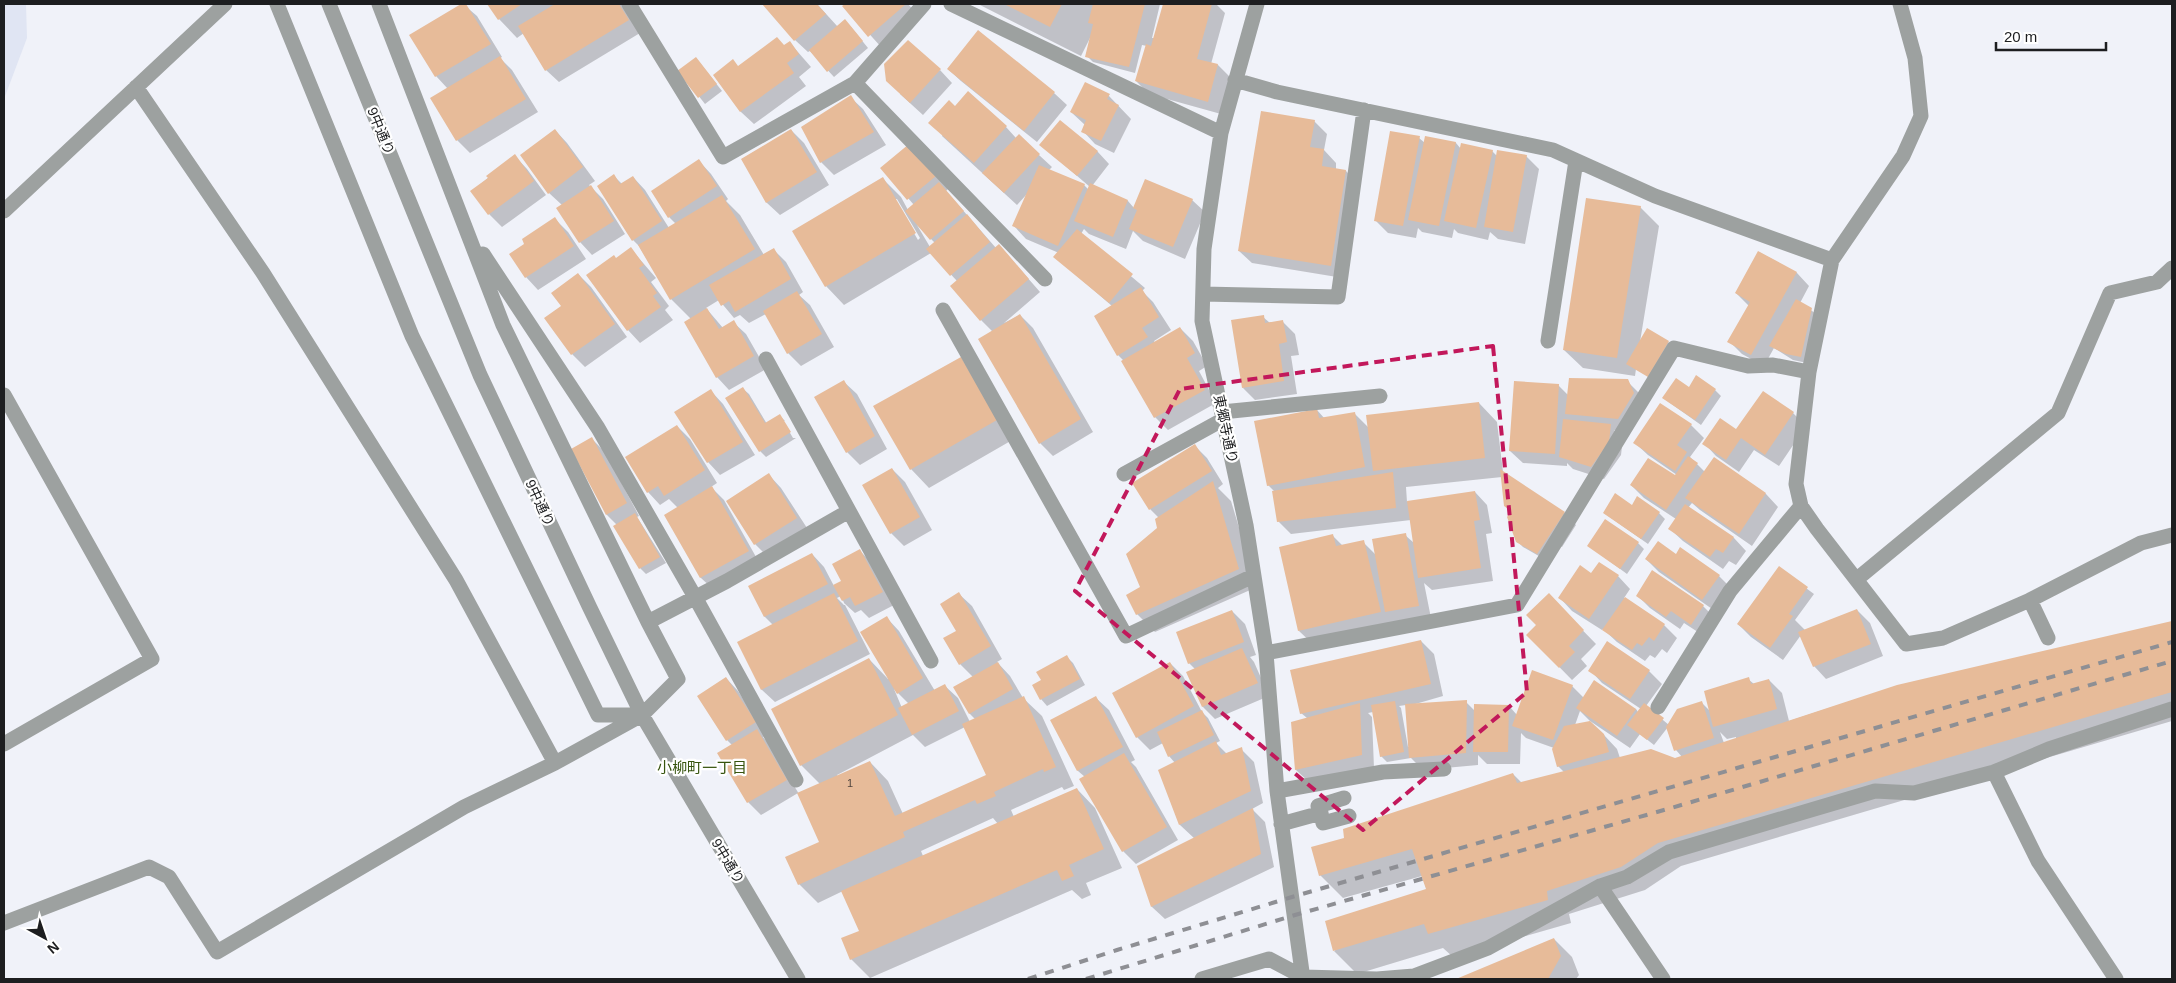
<svg xmlns="http://www.w3.org/2000/svg" width="2176" height="983" viewBox="0 0 2176 983" font-family="Helvetica,'Noto Sans JP',sans-serif">
<rect width="100%" height="100%" fill="#f0f2f9"/>
<path fill="#e0e5f3" d="M4,4H26L27,38L4,99Z"/>
<path fill="#0003" fill-rule="evenodd" d="M463,4L477,16L502,57L500,58L512,70L538,112L470,153L457,140L432,99L448,89L436,76L411,35Z
M488,4H623L640,33L559,82L546,70L524,33L517,38L499,19Z
M764,4H817L838,27H851L868,48L834,77L810,51L808,52L795,40Z
M847,4H908L919,16L882,48L844,6Z
M978,4H1160L1152,38H1154L1164,4H1216L1225,13L1211,64L1218,65L1231,78L1221,114L1149,94L1136,81L1147,46L1142,45L1135,73L1093,62L1087,56L1091,36L1081,56Z
M790,43L811,67L799,77L806,86L754,124L741,112L714,75L739,67Z
M696,58L722,91L705,104L679,71Z
M948,69L1054,93L1067,105L1037,142L961,81Z
M940,70L952,83L923,115L900,94Z
M1085,84L1109,96L1131,119L1114,153L1095,144L1083,131L1085,125L1071,112Z
M850,97L863,109L886,145L834,175L821,162L802,127Z
M955,107L1006,127L1016,138L1019,135L1039,155L1052,167L1049,170L1084,185L1089,190L1090,187L1041,145L1097,151L1109,164L1092,186L1128,201L1134,208L1192,200L1205,212L1185,259L1143,241L1133,231L1126,249L1089,234L1084,229L1081,234L1145,288L1142,291L1153,302L1171,330L1154,341L1155,343L1180,328L1193,341L1207,366L1199,371L1216,403L1168,430L1155,417L1124,361L1118,355L1112,306L1055,257L1059,253L1026,239L1014,226L1027,194L1017,205L942,136Z
M1314,121L1327,134L1324,150L1336,163V170L1346,171L1358,184L1343,278L1252,263L1239,251Z
M555,130L567,143L595,181L589,185L603,199L625,234L592,255L580,242L562,205L549,193Z
M791,130L804,143L829,185L780,215L767,203L742,159Z
M1426,137L1456,143L1461,149L1492,151L1497,156H1526L1539,169L1525,244L1498,239L1490,232L1488,240L1458,233L1454,229L1452,238L1422,232L1418,228L1416,238L1388,233L1376,221L1419,138L1425,143Z
M909,146L948,189L946,191L996,248L999,245L1040,292L1004,323L1020,315L1033,328L1093,432L1053,456L1040,443L993,332L981,320L957,281L931,253L844,305L826,286L794,231L883,179L901,197L908,210L914,205L882,168ZM894,199H897L920,238L918,240ZM917,225L935,243L930,247Z
M515,156L527,169L546,195L502,227L489,214L472,191Z
M699,161L711,174L728,199L726,201L740,215L764,255L773,249L786,262L803,292L799,295L810,305L834,347L801,366L788,353L766,314L749,323L740,315L734,318L719,300L706,308L723,328L733,322L746,334L766,369L729,390L717,377L691,319L671,299L639,246L633,240L614,176L622,184L633,177L645,190L669,228L676,224L669,217Z
M1640,207L1659,226L1640,342H1668L1674,348L1654,379L1636,369L1635,376L1583,368L1564,350Z
M555,219L568,232L586,259L538,290L526,277V245Z
M631,249L656,278L651,282L669,306L665,310L673,320L640,343L628,330L616,259Z
M1759,252L1797,273L1809,286L1800,303L1818,315L1807,363L1793,360L1774,348L1764,366L1742,354L1729,341L1749,306L1736,293Z
M578,274L591,287L627,337L585,367L572,354L546,318L563,307Z
M1263,317L1270,323L1282,321L1295,334L1299,355L1291,356L1297,394L1255,400L1243,388Z
M961,358L1014,439L929,488L911,469Z
M1627,381L1640,394L1631,431L1614,430L1623,438L1621,455L1604,479L1573,469L1567,463V466L1523,463L1510,451L1558,385L1568,395Z
M844,382L857,394L887,449L860,465L847,452Z
M742,388L749,394L767,424L780,416L785,421H783L793,438H796L766,457L760,451Z
M1715,390L1721,396L1701,425L1663,398Z
M711,391L723,404L755,455L720,475L708,462Z
M1479,403L1497,422L1503,472L1564,513L1576,525L1562,547L1555,542L1544,559L1523,547L1517,541L1512,512L1506,506L1502,477L1406,487L1407,502L1475,492L1487,505L1492,533L1486,534L1493,581L1432,590L1424,583L1431,618L1318,649L1299,631L1333,536L1343,546L1363,542L1375,554L1405,535L1414,543L1411,520L1291,534L1278,521L1274,491L1268,485L1317,410L1325,419L1354,413L1369,428Z
M1793,413L1806,426L1779,466L1754,450L1739,472L1716,456L1704,443Z
M1691,425L1704,438L1690,457L1705,472L1714,459L1766,494L1778,507L1752,546L1700,510L1692,503L1688,508L1734,538L1746,551L1736,565L1729,561L1723,569L1683,541L1670,529L1676,519L1644,498L1631,485L1675,477L1677,475L1648,455L1635,443Z
M677,426L690,439L717,483L711,487L724,500L760,564L714,590L701,578L665,515L678,508L669,499L660,505L648,492Z
M592,439L605,452L639,516L637,517L666,563L646,574L640,568L617,525L607,515Z
M1194,445L1207,458L1223,484L1218,488L1231,501L1257,587L1155,632L1137,614L1158,529L1159,518L1150,509Z
M892,469L905,482L932,530L904,546L891,533L864,485Z
M769,475L781,488L809,531L768,557L755,544Z
M1632,507L1659,513L1665,519L1648,544L1604,513Z
M1638,543L1644,549L1627,574L1589,546Z
M859,550L872,563L894,605L869,618L861,610L855,613L844,603L870,654L775,702L762,690L739,642L773,625L765,617L750,587L812,554L824,567L834,586L843,581ZM841,596L845,605H844L837,598Z
M1676,556L1719,576L1732,589L1715,611L1659,572L1646,559Z
M1779,568L1814,594L1795,620L1806,631L1857,610L1870,623L1883,656L1826,679L1814,666L1801,635L1783,660L1751,637L1738,624Z
M1592,574L1618,576L1630,589L1624,598L1664,625L1677,638L1667,653L1662,649L1655,658L1650,655L1645,661L1617,642L1603,629L1602,630L1572,611L1560,598Z
M959,594L972,606L1002,659L997,662L1010,676L1023,698L1042,716L1074,786L1064,790L1062,787L1011,810L1014,817L1077,789L1095,808L1122,868L1086,883L1091,895L1082,899L1072,890L870,978L851,959L860,931L843,891L818,903L799,884L821,842L798,793L761,815L748,802L719,753L732,745L727,740L726,678L738,691L767,735L763,737L769,744L799,794L820,784L801,765L869,659L888,679L887,618L899,631L935,691L945,686L958,698L970,722L975,719L970,714L955,687L973,677L960,664ZM894,689L909,704L902,708ZM965,727L987,776L903,814L888,781L870,762L838,777L837,775L913,735L925,747ZM993,818L998,824L923,856L921,851Z
M1637,595L1703,606L1716,619L1704,636L1684,623L1680,629L1650,608Z
M1561,608L1596,644L1581,659L1587,666L1572,680L1528,635Z
M1232,611L1245,624L1256,655L1250,657L1254,662L1269,696L1215,719L1203,707L1188,673L1196,670L1189,663Z
M2172,622V721L1681,866L1645,890L1569,914L1571,923L1453,957L1443,948L1357,974L1334,951L1427,890L1422,876L1343,898L1320,875L1346,838L1513,774L1522,783L1564,772L1558,766L1554,748L1526,738L1521,733L1520,764H1487L1478,755V765L1423,770L1411,758L1387,762L1381,756L1373,712L1368,713L1372,717L1374,768L1309,782L1296,770L1307,718L1301,713L1421,641L1434,654L1443,696L1412,705L1466,702L1475,711L1509,706L1517,715L1572,686L1584,698L1636,709L1638,712L1641,709L1602,683L1590,670L1649,671L1662,684L1646,706L1669,725L1702,703L1710,711L1748,679L1754,684L1769,680L1782,693L1789,721L1897,686ZM1406,705L1410,747H1408L1401,708L1399,706ZM1580,711L1590,721L1630,748L1640,734L1654,745L1668,727L1676,750L1682,757L1675,759L1620,758L1617,749L1604,735L1575,725ZM1720,732L1727,739L1736,737V739L1724,743Z
M1067,657L1073,663L1085,685L1047,706L1041,699L1043,681Z
M1170,663L1183,676L1202,712L1208,718L1220,741L1216,743L1227,754L1241,749L1254,762L1263,803L1252,809L1265,822L1274,867L1165,919L1152,907L1139,867L1195,839L1180,825L1160,770L1175,763L1169,756L1163,743L1150,750L1137,737Z
M1096,698L1109,710L1135,760L1131,762L1136,767L1178,840L1136,864L1123,851L1085,777L1078,771L1052,721Z
M1554,939L1572,957L1579,975L1576,979H1459Z"/>
<path fill="#e7bb99" d="M461,4H466L491,44L435,77L409,35Z
M487,4H522L498,20Z
M555,4H619L629,20L545,71L518,26Z
M762,4H817L826,14L794,41Z
M845,4H906L868,37L842,6Z
M1004,4H1062L1050,27Z
M1093,4H1145L1129,67L1085,57L1093,24L1088,23Z
M1163,4H1212L1197,59L1218,64L1208,102L1135,81L1146,44L1151,46Z
M845,19L863,41L827,72L809,50Z
M978,30L1055,92L1024,131L947,69Z
M777,37L784,45L790,41L799,54L787,63L794,73L740,112L713,75L733,59L738,66Z
M908,40L941,69L910,103L886,81L884,64Z
M500,56L526,99L456,141L430,98Z
M696,57L717,84L698,98L677,71Z
M1085,82L1110,94L1107,99L1119,105L1101,141L1081,132L1086,120L1070,112Z
M968,91L1007,126L974,163L928,123L949,100L955,106Z
M851,95L874,132L820,163L801,127Z
M1261,111L1315,120L1310,147L1324,149L1322,166L1346,170L1331,266L1238,251Z
M1060,120L1098,151L1077,176L1039,145Z
M555,129L583,167L548,194L520,155Z
M791,129L817,172L766,203L741,159Z
M1390,131L1420,136L1403,226L1374,221Z
M1019,134L1040,154L1004,193L982,173Z
M1425,136L1456,142L1439,226L1408,220Z
M1461,143L1493,150L1476,228L1444,221Z
M909,144L936,176L907,200L880,168Z
M1497,150L1527,155L1513,232L1484,227Z
M515,154L534,181L488,215L470,191L488,178L486,176Z
M699,159L717,186L668,218L651,191Z
M1039,165L1085,184L1058,246L1012,226Z
M614,174L620,184L633,176L662,221L632,241L597,186Z
M883,177L916,233L825,287L792,231Z
M1145,179L1193,199L1173,247L1129,229L1137,210L1133,208Z
M939,182L964,211L930,240L905,211Z
M1090,183L1128,200L1113,237L1074,221Z
M591,185L614,221L579,243L556,208Z
M722,195L755,249L670,300L638,245Z
M1586,198L1641,206L1617,358L1563,350Z
M967,214L990,242L950,276L926,249Z
M555,217L574,246L525,278L509,254L524,244L522,239Z
M1077,229L1133,274L1109,303L1053,257Z
M999,244L1029,279L980,321L950,286Z
M631,247L644,265L639,268L657,293L653,296L661,307L627,331L586,275L614,255L616,258Z
M774,248L791,279L735,312L729,301L721,306L709,285Z
M1758,251L1797,272L1751,355L1727,342L1750,302L1735,293Z
M578,273L615,324L571,355L544,318L561,306L551,293Z
M1141,287L1159,317L1142,328L1148,337L1117,356L1094,316Z
M797,291L822,334L787,354L763,311Z
M1796,299L1812,308L1801,357L1786,354L1769,346Z
M707,308L719,329L734,320L754,356L716,378L684,322Z
M1020,314L1081,419L1039,444L978,339Z
M1264,315L1265,323L1283,320L1287,342L1279,344L1284,381L1242,388L1231,320Z
M1180,327L1195,353L1187,358L1205,390L1154,418L1121,361Z
M1647,328L1669,341L1648,377L1626,364Z
M961,357L997,420L910,470L873,406Z
M1696,375L1716,389L1695,420L1662,398L1676,378L1689,387Z
M1569,378L1628,379L1634,393L1618,419L1565,414Z
M844,380L875,436L846,453L814,397Z
M1514,381L1559,384L1555,454L1509,451Z
M743,387L765,423L780,414L791,432L759,452L725,398Z
M711,389L743,442L707,463L674,412Z
M1763,391L1794,412L1765,455L1741,438L1726,460L1702,444L1720,418L1736,429Z
M1479,402L1485,458L1373,471L1366,415Z
M1660,403L1692,424L1677,445L1687,452L1675,471L1633,443Z
M1317,409L1319,418L1355,412L1365,467L1267,486L1254,421Z
M1563,419L1611,424L1609,442L1591,467L1559,457Z
M677,425L705,470L664,496L658,486L647,493L625,457Z
M592,437L627,503L606,515L571,449Z
M1195,444L1212,471L1149,510L1132,483Z
M1688,456L1698,463L1666,510L1630,485L1648,458L1675,475Z
M1714,457L1766,493L1739,534L1685,498Z
M892,468L920,517L890,534L862,485Z
M1500,469L1565,512L1537,554L1516,542L1507,517L1511,511L1504,506Z
M1393,472L1396,508L1277,522L1272,491Z
M769,473L797,518L754,545L726,501Z
M1213,481L1239,569L1136,615L1126,595L1140,587L1126,554L1157,528L1155,519Z
M712,486L749,551L700,578L664,515Z
M1475,491L1480,520L1474,521L1481,568L1418,578L1407,501Z
M1615,493L1632,505L1637,496L1660,512L1641,539L1603,513Z
M1685,504L1734,537L1723,553L1716,549L1710,557L1668,529Z
M635,513L660,557L639,569L613,526Z
M1605,519L1639,542L1620,569L1587,546Z
M1406,533L1419,606L1385,612L1372,539Z
M1333,534L1336,546L1364,540L1381,612L1298,631L1279,547Z
M1658,541L1676,554L1680,547L1720,575L1702,600L1645,559Z
M860,549L883,592L855,606L850,597L842,601L833,585L841,581L832,564Z
M812,553L828,584L764,617L748,586Z
M1599,562L1619,575L1589,619L1558,598L1580,565L1591,573Z
M1779,566L1808,587L1789,614L1793,616L1770,648L1737,624Z
M1652,570L1704,605L1691,625L1671,611L1666,617L1636,596Z
M959,592L991,646L959,665L943,638L956,631L940,604Z
M834,593L858,641L761,690L737,642Z
M1549,593L1584,630L1569,646L1575,652L1559,668L1526,635L1536,625L1526,615Z
M1625,597L1665,624L1654,641L1649,637L1642,646L1637,643L1632,650L1602,630Z
M1857,609L1871,644L1813,667L1798,632Z
M1232,610L1244,642L1188,664L1176,632Z
M887,616L923,678L897,694L860,632Z
M2172,621V692L1658,843L1621,867L1547,891L1548,900L1428,934L1424,924L1333,951L1325,921L1426,889L1412,849L1319,876L1311,847L1344,838L1343,829L1513,773L1517,783L1651,749L1675,758L1897,685Z
M1421,640L1431,684L1300,714L1290,670Z
M1607,641L1650,670L1630,699L1588,671Z
M1242,648L1258,683L1202,707L1186,672Z
M1067,655L1080,679L1040,700L1032,685L1041,680L1036,672Z
M869,658L898,715L800,766L771,709Z
M998,662L1013,689L969,714L953,687Z
M1170,662L1194,706L1136,738L1112,693Z
M1532,670L1573,685L1553,740L1512,726Z
M726,677L756,722L726,741L697,696Z
M1749,677L1751,684L1769,679L1777,709L1713,727L1704,691Z
M1594,680L1636,709L1617,736L1576,708Z
M945,684L959,711L912,735L898,708Z
M1024,696L1056,767L1044,772L1043,769L994,792L996,796L977,804L975,800L903,832L905,837L798,885L785,857L819,842L797,793L870,761L895,816L986,775L962,724Z
M1096,696L1123,747L1077,771L1050,720Z
M1467,700L1466,753L1409,758L1405,704Z
M1395,701L1404,752L1380,757L1371,705Z
M1702,701L1714,738L1674,751L1666,727L1677,709Z
M1360,703L1362,755L1295,770L1291,722Z
M1644,703L1664,718L1647,740L1627,725Z
M1474,704L1509,705L1508,752H1473Z
M1202,710L1214,735L1168,757L1157,732Z
M1590,721L1604,734L1609,752L1557,767L1552,749L1564,726Z
M757,729L787,780L747,803L717,753Z
M1216,741L1221,755L1242,747L1251,791L1179,825L1158,770Z
M1124,753L1167,827L1122,852L1079,779Z
M1077,788L1104,849L1069,865L1074,876L1062,881L1057,870L850,960L841,938L859,931L841,891Z
M1253,808L1261,854L1151,907L1137,866Z
M1554,938L1561,956L1548,979H1456Z"/>
<g fill="none" stroke-linecap="round" stroke-linejoin="round">
<path stroke="#9da1a0" stroke-width="15" d="M277,4L412,336L598,715H641
M329,4L480,375L590,608L642,715L798,979
M379,4L503,325L648,622
M629,4L723,157L855,83L924,4
M951,4L1221,133
M1257,4L1221,133L1204,249L1202,321L1246,525L1266,653L1277,791L1303,979
M1900,4L1915,58L1921,116L1903,156L1832,260L1809,372L1796,484L1801,506L1817,529L1906,644L1943,638L2030,600
M1235,80L1277,92L1553,150L1655,196L1832,260
M855,83L1045,279
M136,87L263,273L456,580L555,763
M4,211L225,4
M483,254L598,428L695,597L796,780
M1203,294L1338,297L1364,110
M943,310L1126,636L1253,576
M1548,341L1576,161
M766,359L931,661
M4,395L152,659L4,744
M1222,412L1380,396
M1124,474L1224,419
M1857,579L2058,413L2110,293L2157,282L2172,268
M2048,638L2030,600L2141,543L2172,535
M1266,653L1517,605L1674,348L1748,366L1773,365L1809,372
M1658,707L1730,591L1801,506
M1994,772L2038,861L2116,979
M1277,791L1383,772L1444,769
M1321,813L1323,823L1349,816
M1281,824L1321,813L1318,806L1344,798
M1600,886L1663,979
M4,923L149,867L169,877L217,952L464,807L555,763L642,715L678,679L648,622L727,581L849,511
M1202,979L1269,959L1303,977L1377,979L1414,976L1488,948L1600,886L1627,877L1669,852L1875,791L1914,793L1994,772L2049,749L2172,709"/>
<path stroke="#8e8f94" stroke-width="4" stroke-dasharray="9 9" stroke-linecap="butt" d="M1028,979L1117,950L1292,897L2172,642
M1086,979L1295,915L1671,808L2172,661"/>
</g>
<path fill="none" stroke="#c2185b" stroke-width="4" stroke-dasharray="10 6" stroke-linejoin="round" d="M1493,346L1527,692L1363,830L1075,591L1180,389Z"/>
<g text-anchor="middle" dominant-baseline="central" stroke-width="4.5" stroke-linejoin="round" paint-order="stroke">
<g font-size="11" fill="#50453e">
<text x="850" y="783">1</text>
</g>
<g font-size="14" fill="#1d1e20" stroke="#fff">
<text transform="translate(381 131) rotate(68)">9中通り</text>
<text transform="translate(1226 429) rotate(78)">東郷寺通り</text>
<text transform="translate(540 503) rotate(65)">9中通り</text>
<text transform="translate(728 861) rotate(59)">9中通り</text>
</g>
<g font-size="15" fill="#37540e" stroke="#fff">
<text x="702" y="767">小柳町一丁目</text>
</g>
</g>
<rect width="2176" height="983" fill="none" stroke="#1d1e20" stroke-width="10"/>
<g transform="translate(45 938) rotate(140)" stroke="#ffffff" stroke-width="4" paint-order="stroke">
<path d="M0-4L9 19L0 12L-9 19Z" fill="#1d1e20"/>
<text y="-8" font-size="14" font-weight="bold" text-anchor="middle" fill="#1d1e20">N</text>
</g>
<path d="M1996 42v8h110v-8" fill="none" stroke="#1d1e20" stroke-width="2.5"/>
<text x="2004" y="42" font-size="15" fill="#1d1e20" stroke="#ffffff" stroke-width="4" paint-order="stroke">20 m</text>
</svg>
